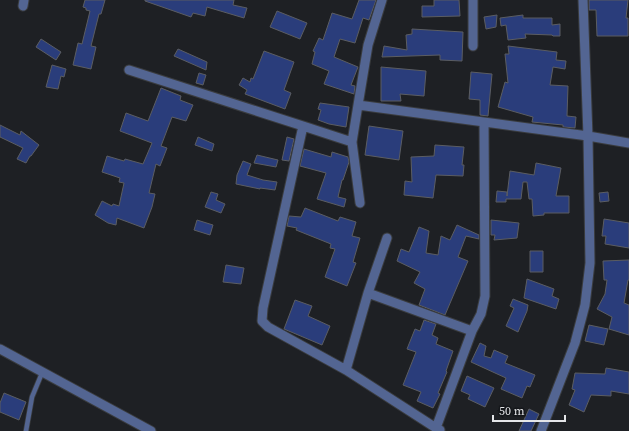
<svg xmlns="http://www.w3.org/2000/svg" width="629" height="431" viewBox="0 0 629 431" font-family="'Source Serif 4',serif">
<rect width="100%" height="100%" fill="#1e2024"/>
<path fill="#2a3d7b" stroke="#5b5d62" d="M85,0H105L101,14H99L91,46L96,47L91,69L73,65L78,43L82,44L90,11L86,10V8L83,7Z
M145,0H234L233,5L247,8L244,18L207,7L205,16L193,13L191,17L145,1Z
M359,0H376L369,20L363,18L355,43L340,39L334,57L358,67L351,85L355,86L354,94L324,84L329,71L312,64L315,52L313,51L319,38L323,40L332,13L352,19Z
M434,0H459L460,16L422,17V6H434Z
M589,0H628L626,18H628V36H597L596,10H589Z
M277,11L307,23L300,39L270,27Z
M497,15L496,27L486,29L484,17Z
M523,15V18H552V25L560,24V36H553L552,35L525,34L526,38L508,40L506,25L501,26L500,18Z
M412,29L463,32L462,61L440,60V55L382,57L384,46L407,50L406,35L412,34Z
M41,39L61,52L56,60L36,47Z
M508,46L557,52L556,60L566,61L565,69L553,67L550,85L568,86L567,116L576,117L575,128L563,127V125L532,122L533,117L498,107L505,82L508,83L505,54H509Z
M178,49L207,62L206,70L174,56Z
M264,51L294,62L284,90L291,93L285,109L245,94L247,90L239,85L243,78L250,82L251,78L253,79Z
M52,65L66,69L64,77L61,76L58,89L46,87Z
M381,67L426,71L424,96L400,94L401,101H381Z
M471,72L492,74L488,116L480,115V100L469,99Z
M199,73L206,75L203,85L196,83Z
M161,88L181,96L180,100L193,105L186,121L172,117L161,146L167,148L160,166L156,164L149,193L155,194L152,207L144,228L117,218L116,225L108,223L95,215L102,201L112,206L113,204L119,206L124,183L119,182L120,178L102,172L107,156L124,161L125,159L143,164L152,143L120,131L126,113L148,121Z
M320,103L349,107L346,127L329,124L318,120L321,110L318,109Z
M0,125L20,135L21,131L39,145L31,156H30L26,163L17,159L23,148L0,137Z
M369,126L403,131L399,160L365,155Z
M198,137L214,144L212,151L195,145Z
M287,137L294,139L289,161L282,160Z
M435,145L464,147L462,165H464L463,176L436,175L433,198L404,195L405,181L412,182L411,157L434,156Z
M304,149L331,157L332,152L348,157L349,162L343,180H342L338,197L346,199L344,207L317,199L326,173L300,166Z
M257,155L278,160L276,167L254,163Z
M243,161L251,164L247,175L263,180L277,182L275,190L260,188V189L236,184L237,175Z
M536,163L561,168L556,196H569V213H544V215L533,216L532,199H529L527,182H523L521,199H506V202H496L497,191L507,192V196L510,171L534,175Z
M211,192L218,194L216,200L225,204L221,213L205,207Z
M608,192L609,201L600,202L599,193Z
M305,208L338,221L340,217L356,222L352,236L360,238L353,262L356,263L347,286L325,277L335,249L330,248L331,244L296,230L297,228L287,226L289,216L301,217Z
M604,219L629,223V248L605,244L606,236H602Z
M197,220L213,225L210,235L194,230Z
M491,220L519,223L517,238L494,240L495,235H491Z
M457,225L479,235V239L466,236L458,257L468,261L445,315L419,305L425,289L414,283L420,272L397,261L401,249L409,252L419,227L429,231L426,253L438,255L441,236L450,240Z
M530,251H543V272H530Z
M629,260V280H628L624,303L629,305V335L609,329L612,317L597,309L605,294L607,280H604L603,261Z
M226,265L244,268L241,284L223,282Z
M527,279L554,289L552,296L559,299L556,309L524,298Z
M513,299L528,305L527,311L518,332L506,326L514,308L510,306Z
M295,300L312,306L308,316L330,326L322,345L284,329Z
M424,320L436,324L432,335L438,338L436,344L453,351L446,371L447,372L438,393L440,394L433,408L417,401L421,392L403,385L416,352L407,349L415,329L420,331Z
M589,325L608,329L604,345L585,341Z
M480,343L486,346L484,356L491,358L494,350L508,356L505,363L535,375L530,387L527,386L522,398L501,389L506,378L471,362Z
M606,368L629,372V394L611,391V396L591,395L584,412L569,405L575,390L572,389L575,373L605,374Z
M467,376L494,388L485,407L468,399L470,395L461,391Z
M4,393L26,402L19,420L0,412V403Z
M529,409L539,414L531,431H519Z"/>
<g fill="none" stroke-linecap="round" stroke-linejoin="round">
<g stroke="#3a3c3f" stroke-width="6">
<path id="service" d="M26,431L32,397L42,373"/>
</g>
<g stroke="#3a3c3f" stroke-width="11">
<path id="minor" d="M382,0L368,45L358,105L588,136L629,143
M23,6L24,0
M473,46V0
M129,70L303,126
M358,105L352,142L360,203
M352,142L303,126L263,308L262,321L268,327L346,370L436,428
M368,293L472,331
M0,349L151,431
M346,370L368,293L387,238
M440,430L436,428L472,331L481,314L485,296L484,123
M541,431L575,343L585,305L590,263L588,136L583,0"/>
</g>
<use href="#service" stroke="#536592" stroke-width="4.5"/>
<use href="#minor" stroke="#536592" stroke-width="9"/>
</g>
<path d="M493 415v6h72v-6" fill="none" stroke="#e4e5e8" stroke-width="2"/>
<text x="499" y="415" font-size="12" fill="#e4e5e8" stroke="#15171b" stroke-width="3" paint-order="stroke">50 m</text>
</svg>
